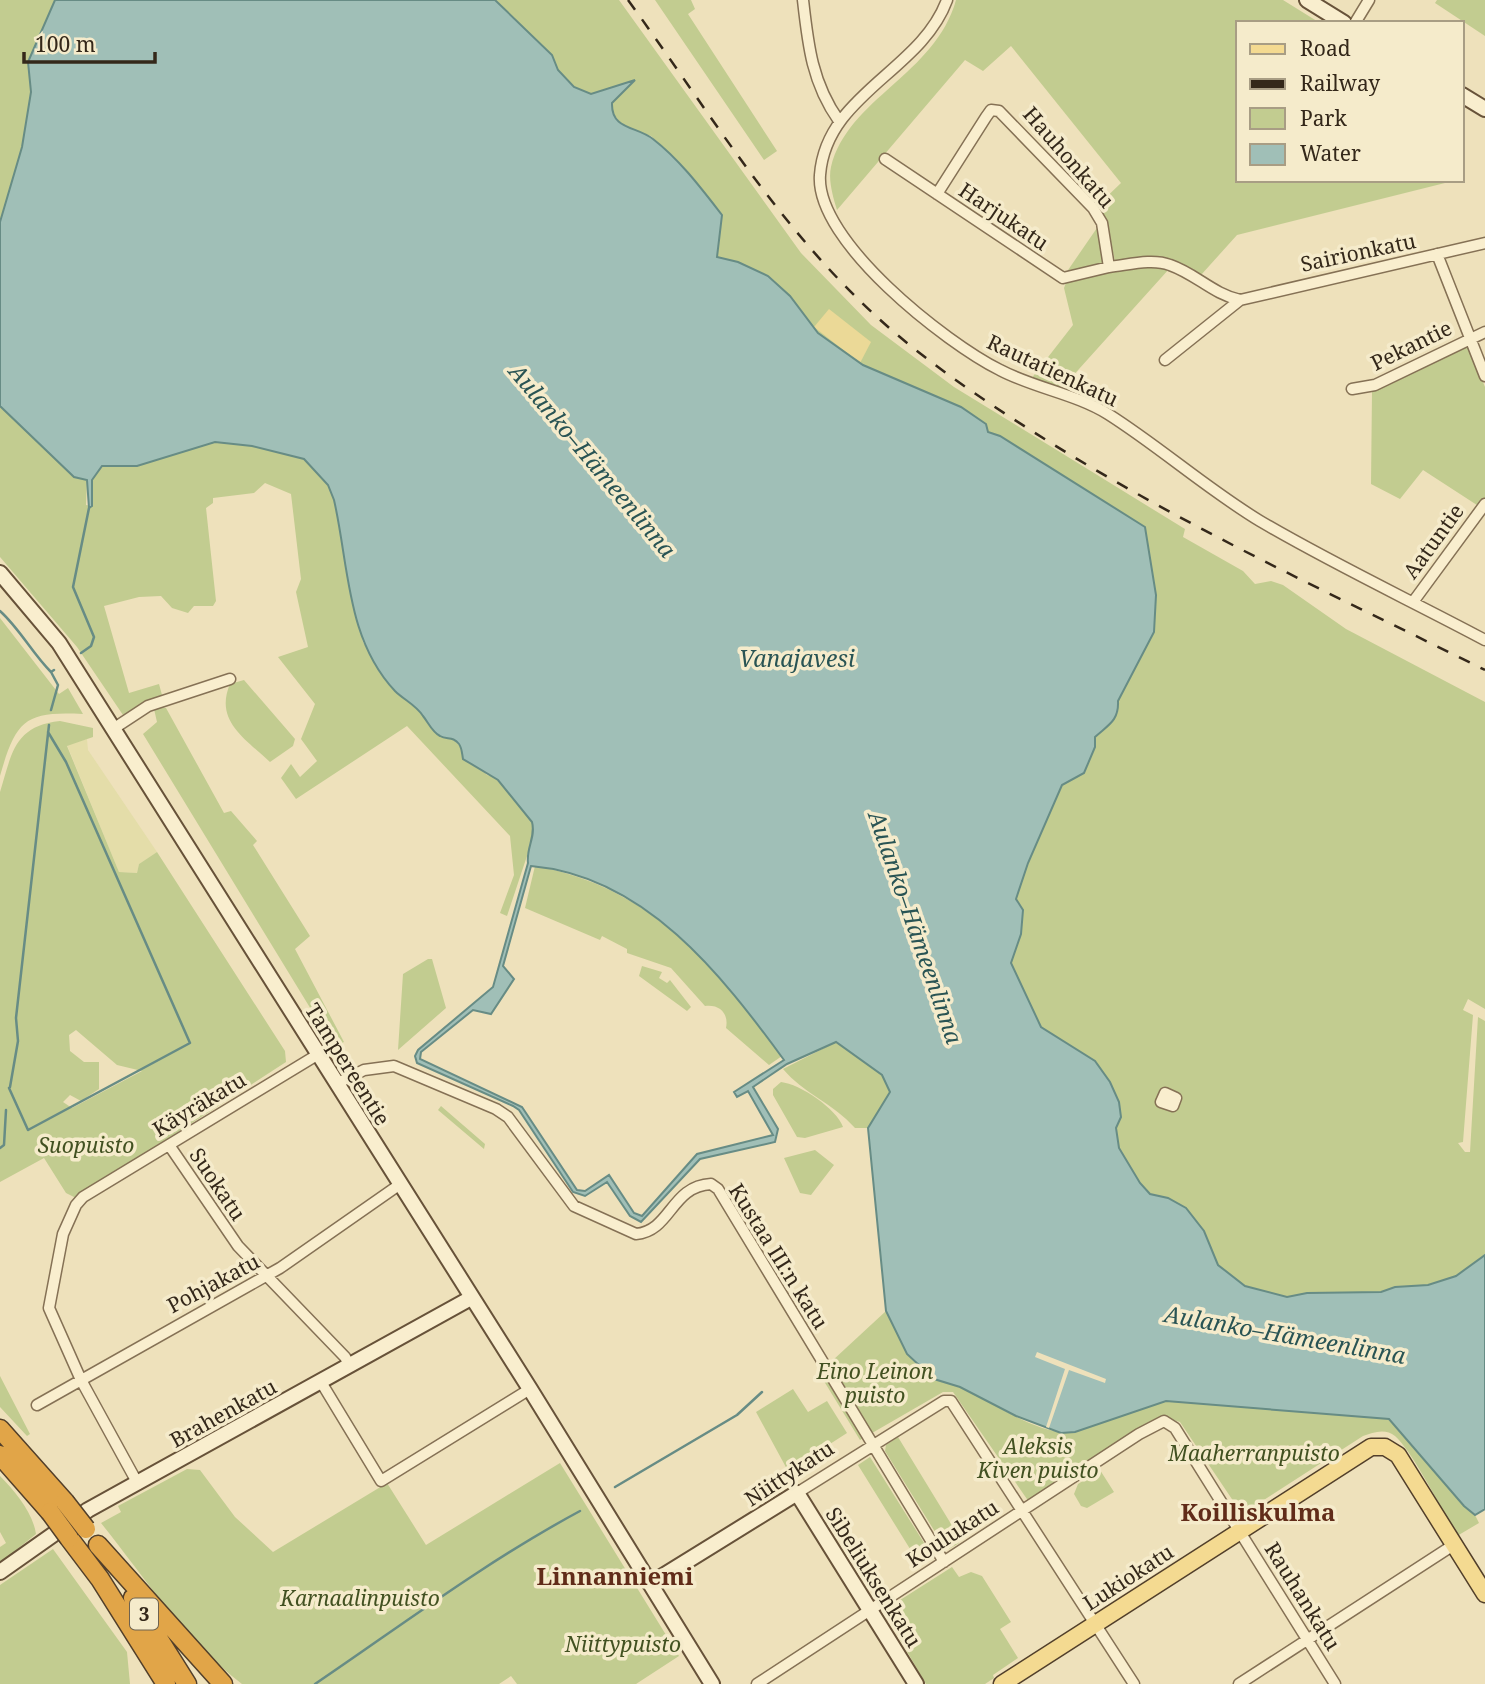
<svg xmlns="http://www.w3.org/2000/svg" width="1485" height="1684" viewBox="0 0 1485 1684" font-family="'Noto Serif',serif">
<rect width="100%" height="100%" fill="#eee1bb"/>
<path fill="#e4dda9" d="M87,739L88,750L157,852L139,864L137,873L119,872L67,745Z"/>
<path fill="#c2cc90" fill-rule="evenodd" d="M0,0H55L28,62L31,92L22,147L0,222Z
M495,0H619L801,253L871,325L954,387L1185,529L1183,537L1243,571L1255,584L1271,581L1283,585L1346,629L1485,702V1009L1468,999L1463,1010L1473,1015L1463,1142L1458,1143L1465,1152H1470L1478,1017L1485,1021V1255L1456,1276L1428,1285L1395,1287L1381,1292L1307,1293L1287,1297L1245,1286L1218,1265L1204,1231L1168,1198L1150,1194L1140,1183L1119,1148L1116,1128L1121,1117L1119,1102L1110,1082L1095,1061L1041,1027L1011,963L1021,934L1016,899L1028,863L1062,784L1074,778L1095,737L1118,712V701L1154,632L1156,595L1145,527L1000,436H994L961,407L863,365L818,333L790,296L738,262L716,257L708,197L677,160L651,136L623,126L612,112V103L634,81L591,95L573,87L558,70L552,55Z
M655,0H691L695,9L688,14L777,151L764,160Z
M956,0H1283L1320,23H1238V180H1457L1237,235L1201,275L1160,256L1115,261L1107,225L1096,207L1121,183L1011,46L983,71L965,60L837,210C833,197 828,180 831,167C848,98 935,75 956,0Z
M1437,0H1485V36L1435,3Z
M1099,225L1106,262L1066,273Z
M1143,267L1169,269L1070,379L1108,398L1102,405L1031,379L1073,325L1064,288L1067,280Z
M1468,345L1485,387V501L1480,507L1423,470L1400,499L1371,484L1372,392Z
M0,406L74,477L87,480L86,505L92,506V480L102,466H137L215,442L252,446L304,459L328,485L334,500L363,642C373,659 383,678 397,692C404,699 415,705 422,713C433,726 434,736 453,739L487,775L495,777L504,786L532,822L534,835L507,916L500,913L514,875L510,836L407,726L296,799L281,778L291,764L300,777L317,761L301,739L315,704L278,657L308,647L296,592L301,579L291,494L265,483L254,493L213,498V503L206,508L216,601L213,606H194L188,613L172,608L161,596L139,597L104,606L129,693L159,684L162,695L123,715L77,647L0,557Z
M0,618L59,694L68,688L83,714C25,711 16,720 0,776Z
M244,680L295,739L293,746L270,762C246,739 214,721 230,684Z
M160,707L166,708L224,813L231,811L257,841L253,845L310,936L295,949L344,1042L334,1047L143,734L157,722L154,709Z
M60,721L93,728V737L67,746L119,872L137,873L139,864L157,852L285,1051L286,1062L76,1198L66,1193L44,1158L0,1182V792C12,753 14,726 60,721ZM76,1030L117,1065L142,1071L72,1108L63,1102L70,1095L81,1101L99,1089V1062H84L70,1051L69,1035Z
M535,866C652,887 715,966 782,1056L769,1065L726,1028C729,1014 720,1004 705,1006L671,968L627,953V949L602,936L600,940L525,908Z
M428,959H432L446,1008L398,1050L403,974Z
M642,966L662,972L659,978L667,983L670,980L691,1007L687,1011L639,976Z
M836,1042L882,1075L890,1092L868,1128H855C834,1104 803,1093 783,1069Z
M781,1082C800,1084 837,1109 843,1127L805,1138L797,1137L773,1095V1089Z
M441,1106L485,1144L484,1149L438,1110Z
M815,1150L834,1165L811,1195L800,1193L784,1158Z
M886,1311C898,1336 908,1358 931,1377C939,1383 951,1383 961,1387C993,1402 1039,1437 1075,1432L1166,1401L1389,1419L1464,1506L1475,1515L1479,1523L1457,1536C1443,1512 1413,1452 1395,1436C1386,1428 1373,1432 1363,1436L1242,1514L1180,1422L1163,1417L1029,1502L953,1392H943L860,1440L819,1373Z
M0,1376L30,1434L27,1436L0,1407Z
M793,1389L808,1412L827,1401L847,1433L788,1471L756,1412Z
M898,1437L959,1537V1543L949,1549L945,1548L885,1451L886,1445Z
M870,1457L931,1554V1558L920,1565L858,1465Z
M560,1463L679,1656L636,1684H517L511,1676L499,1684H242C186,1641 145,1578 101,1523L121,1512L118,1506L187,1469L200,1470L235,1517L273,1552L387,1483L426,1545Z
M1100,1470L1114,1492L1087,1508L1081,1506L1074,1494L1078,1484Z
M0,1476C15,1491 33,1513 36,1534L0,1563V1547L6,1543L0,1532Z
M53,1549L127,1652L130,1684H0V1585Z
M952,1567L959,1577L971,1572L982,1576L1011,1622L1000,1629L1018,1658L993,1675L994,1678L985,1684H926L885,1614L886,1609Z"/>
<path fill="#ebd997" d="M829,309L871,342L860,363L814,327Z"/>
<path fill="#a0bfb7" stroke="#678c85" stroke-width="2" fill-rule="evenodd" d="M55,0H495L552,55L558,70L574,87L591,94L635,80L612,103C611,130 637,126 653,139C680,160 701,188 722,215L717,257L738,262L768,276L790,296L818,333L863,365L961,407L986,424L988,432L1000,436L1145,527L1156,595L1154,632L1118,701C1119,721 1108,725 1095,737V747L1084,773L1062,785L1028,863L1016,899L1023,910L1021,934L1011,963L1041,1027L1095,1061L1110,1082L1119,1102L1121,1117L1116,1128L1119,1148L1140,1183L1150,1194L1168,1198L1186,1208L1204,1231L1218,1265L1245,1286L1287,1297L1307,1293L1381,1292L1395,1287L1428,1285L1456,1276L1485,1255V1509L1475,1515L1464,1506L1389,1419L1166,1401L1075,1432L1061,1433L1016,1416L960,1387L934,1379L907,1354L886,1311L868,1128L890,1092L882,1075L836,1042L787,1064L753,1087L778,1129L775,1142L700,1159L641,1222L630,1216L607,1182L585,1196L573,1192L519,1110L513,1106L417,1063L415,1056L418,1050L493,987L528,863C526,848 536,837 532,822L498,780L463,759C462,754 462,748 459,744C453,736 447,740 440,736C432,732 428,722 423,716C416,705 404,700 395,691C346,639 349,565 334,500L328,485L304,459L252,446L215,442L137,466H102L92,480V506L89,508L87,480L74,477L0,406V222L22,147L31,92L28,62ZM531,866C645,876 721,974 784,1060L734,1092L737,1097L748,1091L773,1135L697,1154L642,1216L634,1213L609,1175L585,1191L577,1190L522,1107L420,1059L421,1052L473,1010L491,1014L514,979L503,966Z"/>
<path fill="#eee1bb" d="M1037,1352L1106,1379L1105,1383L1069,1370L1049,1428L1046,1427L1065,1369L1035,1357Z"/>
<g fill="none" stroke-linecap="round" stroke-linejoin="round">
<path stroke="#678c85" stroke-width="2.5" d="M0,611C20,629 32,653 51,672
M81,653L91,646L94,637L73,587L89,508
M51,710L58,685L51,672L54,670
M10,1087L18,1041L16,1018L49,725
M9,1088L28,1130L190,1043L66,762L48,732
M0,1148L4,1145L6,1110
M615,1487L737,1415L762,1392
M315,1684C402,1625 487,1561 580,1511"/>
<g stroke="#857155" stroke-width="13">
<path id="street" d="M803,0C808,45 812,83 839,121
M947,0C921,71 826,94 820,175C815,241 946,343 1000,370C1034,388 1076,394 1108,414C1160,447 1207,489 1260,521C1333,564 1410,600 1485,640
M1355,23L1369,0
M885,159L1063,278L1109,267
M937,194L986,117L991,110L999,111L1093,208L1102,223L1109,267C1128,265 1152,258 1170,265C1196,274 1213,294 1240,300
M1437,254L1485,376
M1165,360L1240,300L1485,243
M1352,389L1375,385L1485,332
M1413,602L1485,504
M113,729L148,706L230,679
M336,1084L364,1070L394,1066L496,1109L508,1117L574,1206L636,1234C671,1231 671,1186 711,1184L718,1189L944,1562
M1165,1093L1176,1098L1173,1106L1161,1102Z
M169,1145L238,1246L345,1357L350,1366
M321,1382L381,1481L530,1389
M37,1405L280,1268L399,1185
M138,1484L81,1380L49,1308L63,1234L76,1205L83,1197L317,1055
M797,1493L944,1401H951L1134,1684
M757,1684L1139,1434L1164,1421L1175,1428L1335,1684
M1239,1684L1455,1544"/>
</g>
<g stroke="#675239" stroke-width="18">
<path id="secondary" d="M1307,0L1344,23
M1462,95L1485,109
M0,573L59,643L530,1389L712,1684
M0,1572L88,1510L471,1298
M650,1584L797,1493L916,1684"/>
</g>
<g stroke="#523f2a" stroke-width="19">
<path id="primary" d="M1002,1684L1371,1447H1385L1398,1455L1485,1594"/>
</g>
<g stroke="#523f2a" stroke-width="21">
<path id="highway" d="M0,1429L65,1502
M0,1455L50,1512
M69,1538L100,1579L166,1684
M98,1545L223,1684
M133,1598L187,1684"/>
</g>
<use href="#street" stroke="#f9eece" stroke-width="10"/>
<use href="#secondary" stroke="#f9eece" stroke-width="14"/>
<use href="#primary" stroke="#f4da91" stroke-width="16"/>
<use href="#highway" stroke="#e1a548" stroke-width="18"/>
<path stroke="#34281a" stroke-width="2.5" stroke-dasharray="12 12" stroke-linecap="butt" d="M628,0C701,100 767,209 855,296C908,349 969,391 1032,431C1176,523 1332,594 1485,670"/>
<g stroke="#523f2a" stroke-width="21" stroke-linecap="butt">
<path id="highway-bridge" d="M65,1502L86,1529
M50,1512L69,1538"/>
</g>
<use href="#highway-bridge" stroke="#e1a548" stroke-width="18"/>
</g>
<g text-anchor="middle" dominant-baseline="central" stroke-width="7" stroke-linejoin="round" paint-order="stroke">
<rect fill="#f5ebcb" stroke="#6e624f" stroke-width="2" x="130" y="1598.5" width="28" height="31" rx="5"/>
<g font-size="19" font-weight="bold" fill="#34281a">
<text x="144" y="1614">3</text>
</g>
<g font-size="21" fill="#34281a" stroke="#f5ebcb">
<text transform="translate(1069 157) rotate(49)">Hauhonkatu</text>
<text transform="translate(1004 216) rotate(34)">Harjukatu</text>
<text transform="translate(1358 252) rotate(-12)">Sairionkatu</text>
<text transform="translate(1411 345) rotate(-26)">Pekantie</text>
<text transform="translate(1053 370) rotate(25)">Rautatienkatu</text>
<text transform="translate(1433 541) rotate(-54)">Aatuntie</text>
<text transform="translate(348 1064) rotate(58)">Tampereentie</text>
<text transform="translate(199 1104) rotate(-31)">Käyräkatu</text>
<text transform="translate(218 1184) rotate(56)">Suokatu</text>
<text transform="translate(779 1256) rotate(58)">Kustaa III:n katu</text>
<text transform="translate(213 1283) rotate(-28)">Pohjakatu</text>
<text transform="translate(223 1413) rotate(-29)">Brahenkatu</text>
<text transform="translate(789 1473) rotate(-33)">Niittykatu</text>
<text transform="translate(952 1533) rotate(-33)">Koulukatu</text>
<text transform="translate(874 1577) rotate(58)">Sibeliuksenkatu</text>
<text transform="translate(1128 1577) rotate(-33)">Lukiokatu</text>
<text transform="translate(1303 1596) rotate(58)">Rauhankatu</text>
</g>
<g font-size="21" font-style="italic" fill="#425121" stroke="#f5ebcb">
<text x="86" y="1145">Suopuisto</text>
<text x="875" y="1371">Eino Leinon<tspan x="875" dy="24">puisto</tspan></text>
<text x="1038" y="1446">Aleksis<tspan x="1038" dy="24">Kiven puisto</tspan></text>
<text x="1254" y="1453">Maaherranpuisto</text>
<text x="360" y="1598">Karnaalinpuisto</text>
<text x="623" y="1644">Niittypuisto</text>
</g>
<g font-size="23" font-style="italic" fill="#295454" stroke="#f5ebcb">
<text transform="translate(593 460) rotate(50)">Aulanko–Hämeenlinna</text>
<text x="797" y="658">Vanajavesi</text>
<text transform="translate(916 927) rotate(71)">Aulanko–Hämeenlinna</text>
<text transform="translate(1285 1334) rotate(10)">Aulanko–Hämeenlinna</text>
</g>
<g font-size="24" font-weight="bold" fill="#612c19" stroke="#f5ebcb">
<text x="1258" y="1511">Koilliskulma</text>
<text x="615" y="1575">Linnanniemi</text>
</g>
</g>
<rect x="1236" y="21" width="228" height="161" fill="#f5ebcb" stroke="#a89d84" stroke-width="2"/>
<rect x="1250" y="44" width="35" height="10" fill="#f4da91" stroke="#a89d84" stroke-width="2"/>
<text x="1300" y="56" font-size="21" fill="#34281a">Road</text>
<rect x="1250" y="79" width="35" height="10" fill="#34281a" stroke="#a89d84" stroke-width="2"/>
<text x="1300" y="91" font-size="21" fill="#34281a">Railway</text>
<rect x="1250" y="108" width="35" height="21" fill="#c2cc90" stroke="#a89d84" stroke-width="2"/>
<text x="1300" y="126" font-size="21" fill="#34281a">Park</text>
<rect x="1250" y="144" width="35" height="21" fill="#a0bfb7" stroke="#a89d84" stroke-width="2"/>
<text x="1300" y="161" font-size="21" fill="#34281a">Water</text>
<path d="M24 52v10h131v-10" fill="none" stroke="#34281a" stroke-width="3.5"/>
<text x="35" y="52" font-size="21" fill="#34281a" stroke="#f5ebcb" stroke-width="5" paint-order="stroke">100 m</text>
</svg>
